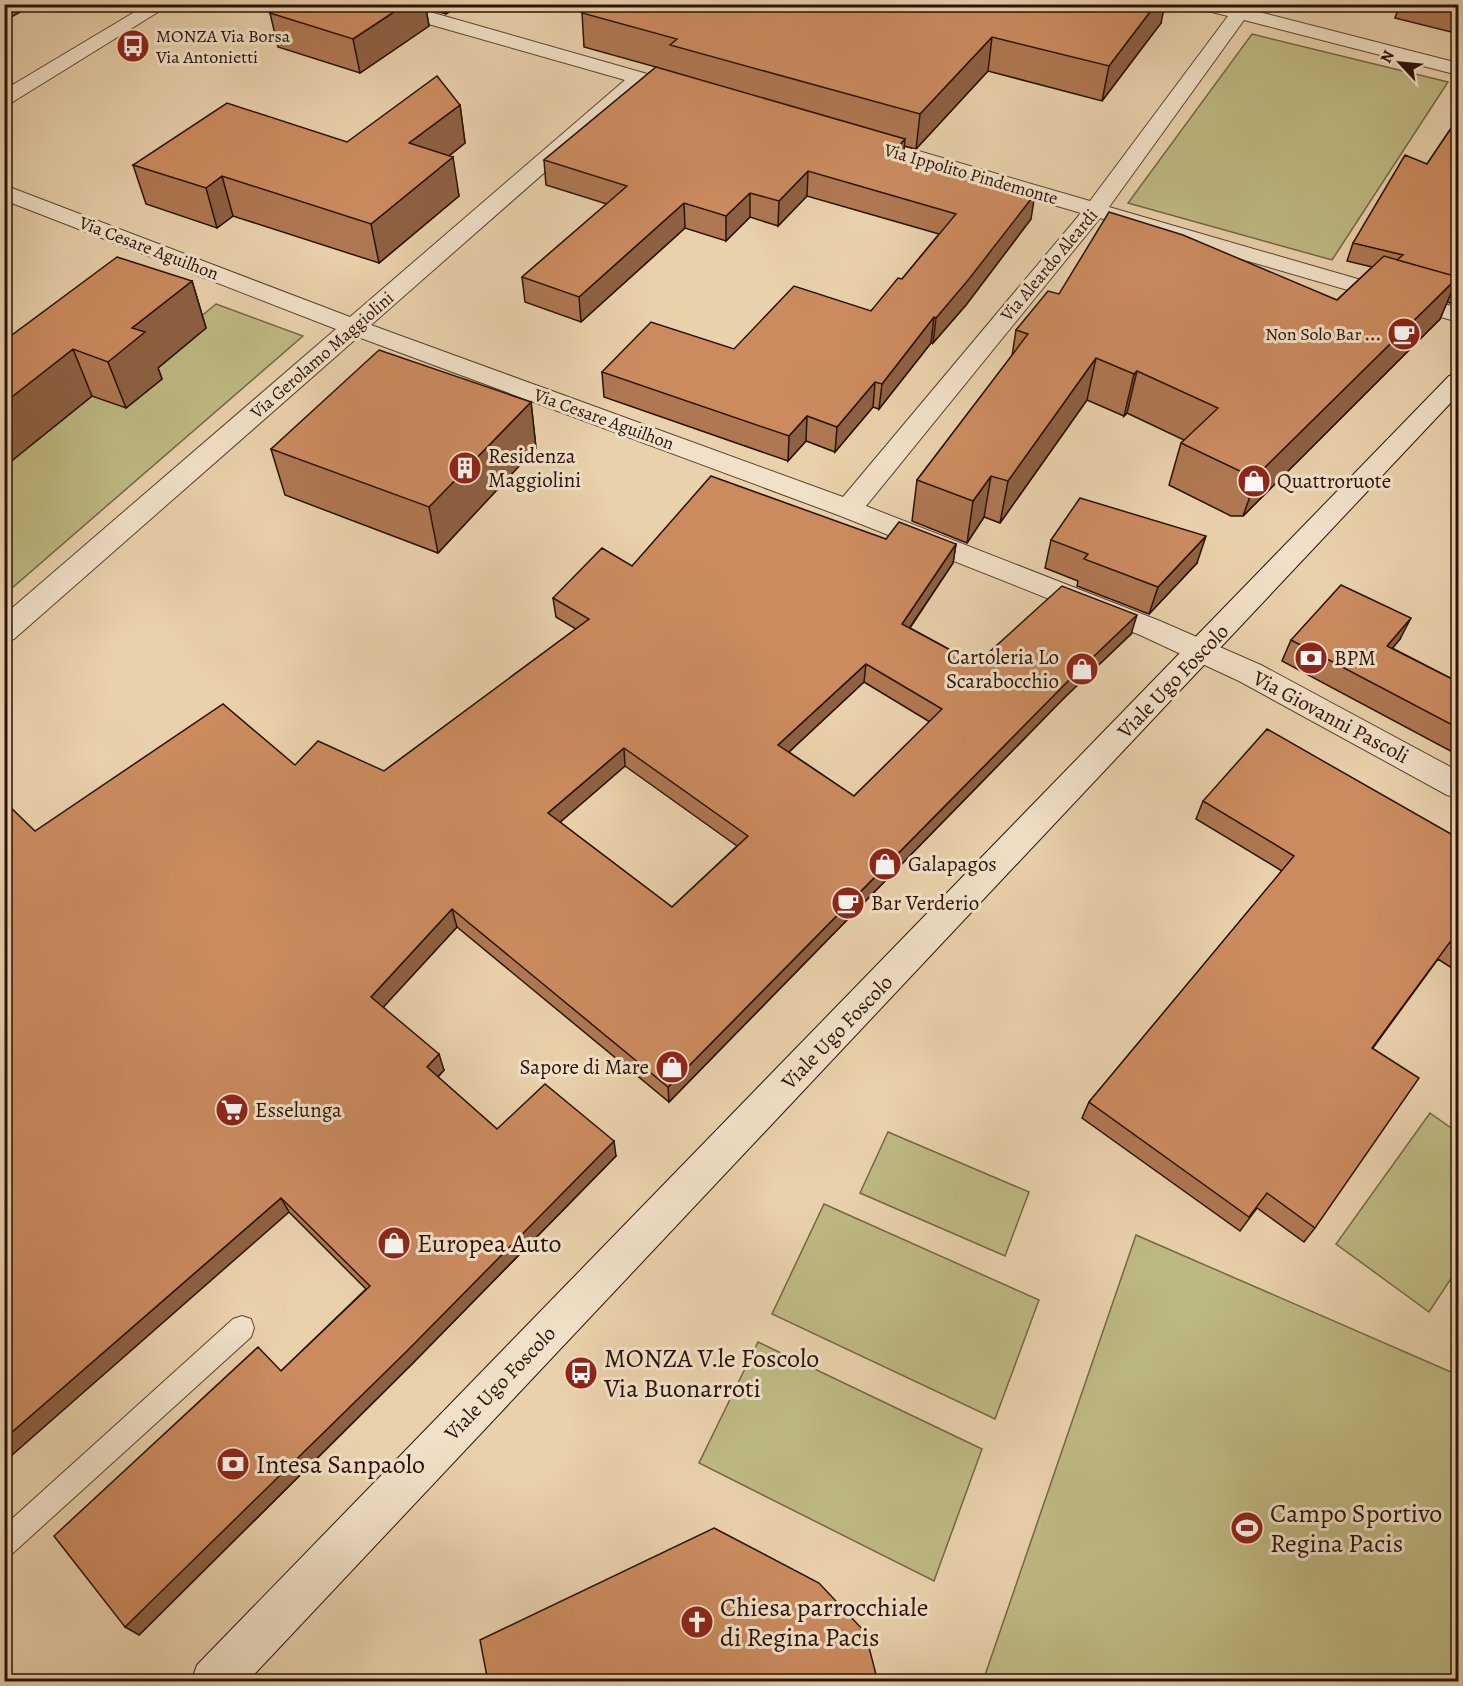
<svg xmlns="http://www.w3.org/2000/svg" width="1463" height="1686" viewBox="0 0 1463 1686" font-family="Alegreya,serif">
<rect width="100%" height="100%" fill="#e9d1ab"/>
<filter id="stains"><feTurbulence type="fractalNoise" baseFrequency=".00333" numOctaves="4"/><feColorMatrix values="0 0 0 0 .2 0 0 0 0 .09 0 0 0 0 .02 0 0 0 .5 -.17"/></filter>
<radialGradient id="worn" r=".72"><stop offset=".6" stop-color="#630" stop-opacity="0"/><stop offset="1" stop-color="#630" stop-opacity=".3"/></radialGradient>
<path fill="#beb983" stroke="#746646" stroke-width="1.5" d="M1252,34L1448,82L1332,260L1128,203Z
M216,304L303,336L5,594V466L92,396L149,374L193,323Z
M1430,1113L1458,1133V1268L1429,1312L1336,1244Z
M888,1132L1029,1192L1005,1256L860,1193Z
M824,1204L1039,1300L995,1419L772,1314Z
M1136,1235L1458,1375V1681H983Z
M758,1342L982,1449L934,1581L699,1463Z"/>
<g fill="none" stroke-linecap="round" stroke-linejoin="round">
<g stroke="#5a4231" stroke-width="2">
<path id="lane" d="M242,1316L251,1319L254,1328L251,1337L13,1553L4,1557V1526L233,1319Z"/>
</g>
<g stroke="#5a4231" stroke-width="2">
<path id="street" d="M148,4H171L11,103L4,105V90Z
M370,4H402L693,87L696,91L693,95L686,97L644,85L371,325L843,497L1081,213L851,146L848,141L851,136L859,135L867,136L1090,201L1228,16L1196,8L1194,4H1228L1458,63V75L1244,20L1109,207L1458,308V322L1100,218L866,506L1160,621L1261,665L1458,771V798L1447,795L1239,681L1140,635L838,515L358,337L14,639L4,642V615L336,329L4,200V185L350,317L625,80L372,8Z"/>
</g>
<g stroke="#2a1208" stroke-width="2">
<path id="secondary" d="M1458,373V395L247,1682H191L197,1665L1449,376Z"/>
</g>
<use href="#lane" fill="#f1e1c8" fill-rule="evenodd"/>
<use href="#street" fill="#f1e1c8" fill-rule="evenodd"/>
<use href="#secondary" fill="#f1e1c8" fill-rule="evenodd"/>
</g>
<path fill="#af7852" stroke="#2a1208" stroke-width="1.5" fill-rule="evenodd" d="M284,4H461L446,14L426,8L429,26L360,73L278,47L270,13Z
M1400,4H1458V23L1451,32L1395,18Z
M582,13L1161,23L1102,101L988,71L916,149L904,146L903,161L1031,219L966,305L933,343H931L879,409L873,407L835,452L806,441L788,461L604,397L602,372L734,349L871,311L902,279L939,234L807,196L778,226L750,217L726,241L685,228L581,322L525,302L522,277L607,204L546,185L544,160L656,67L584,47Z
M460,105L465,143L449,156L459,196L379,263L233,216L217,228L146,204L133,165L347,142Z
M1458,118V300L1454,304L1447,302L1440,319L1243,516H1231L1169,485L1181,443L1184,440L1127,413L1124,416L1087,400L1000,523L984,517L967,543L912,521L917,480L1012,356L1016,330L1059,294L1337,300L1372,267L1347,261L1353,243L1427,164Z
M192,281L206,328L158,368L162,379L126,408L92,396L4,467V341Z
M531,402L536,448L438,553L285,495L271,449Z
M886,539L956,544L953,563L910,628L976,664L1131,634L1063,699L669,1102L457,927L383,1007L444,1070L438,1077L497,1129L616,1156L413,1363L139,1635L281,1371L366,1289L289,1212L35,831L295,765L384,771L576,629L556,617L553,598L632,566ZM864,682L930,722L854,796L789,752ZM625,766L737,846L672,907L560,822Z
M1051,540L1197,563L1149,614L1077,586L1078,581L1045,568Z
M1400,639L1392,648L1458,682V755L1282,661L1291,640Z
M1203,801L1458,838V972L1438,959L1373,1048L1315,1228L1304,1242L1257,1208L1240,1231L1082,1118L1089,1102L1282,871L1196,819Z"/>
<path fill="#8e6142" stroke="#2a1208" stroke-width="1.5" d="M4,4H35L4,21Z
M406,4H425L429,26L360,73L353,39Z
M445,4H461L446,14Z
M1156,4H1165L1161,23L1102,101L1109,66Z
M1458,13V23L1451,32Z
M992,37L988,71L916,149L920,114Z
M460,105L465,143L416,182L409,143Z
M905,139L903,163L888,157Z
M453,157L459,196L379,263L371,224Z
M808,171L807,196L778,226L779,201Z
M222,176L233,216L217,228L206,188Z
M750,193V217L726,241V216Z
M1035,194L1031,219L966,305L933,343L936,318Z
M684,203L685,228L581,322L579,297Z
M1458,277L1440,319L1243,516L1258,474Z
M192,281L206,328L158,368L162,379L126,408L108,362L132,328Z
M1458,294V300L1454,304Z
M934,317L931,343L879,409L882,384Z
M73,349L92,396L4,467V403Z
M1096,358L1087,400L1000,523L1008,481Z
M1137,371L1127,413L1124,416L1134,374Z
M875,382L873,407L835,452L837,427Z
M531,402L536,448L438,553L429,507Z
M807,416L806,441L788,461L789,436Z
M991,476L984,517L967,543L973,501Z
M1206,536L1197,563L1149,614L1158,587Z
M956,544L953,563L900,642L902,624Z
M1137,615L1131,634L1063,699L669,1102L668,1087L1068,681Z
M1411,618L1400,639L1377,667L1387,646Z
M866,664L864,682L777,763L778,745Z
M624,748L625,766L551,830L548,813Z
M452,909L457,927L377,1014L371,997Z
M439,1054L444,1070L432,1083L427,1067Z
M614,1141L616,1156L413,1363L139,1635L125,1627Z
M281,1198L289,1212L4,1462V1439Z"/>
<path fill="#cb8b5f" stroke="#2a1208" stroke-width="1.5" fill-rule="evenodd" d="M284,4H406L353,39L270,13Z
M593,4H1156L1109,66L992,37L920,114L670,45L677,39L582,13Z
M656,67L905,139L888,157L1035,194L969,279L936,318L934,317L882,384L875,382L837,427L807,416L789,436L602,372L651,322L734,349L794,286L871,311L898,278L902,279L956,214L808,171L779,201L750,193L726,216L684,203L579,297L522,277L627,186L544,160Z
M437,76L460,105L409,143L453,157L371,224L222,176L206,188L133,165L227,103L347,142Z
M1458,118V285L1455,284L1458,277L1397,260L1403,255L1353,243L1405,155L1427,164Z
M1109,212L1183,235L1337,300L1384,256L1458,277L1258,474H1246L1181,443L1218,408L1137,371L1134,374L1096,358L1008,481L991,476L973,501L917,480L1028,334L1016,330L1048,291L1059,294Z
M117,257L192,281L132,328L145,332L108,362L73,349L4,403V341Z
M379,350L531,402L429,507L271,449Z
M711,476L886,539L899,522L956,544L902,624L976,664L1062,586L1137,615L1068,681L668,1087L452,909L371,997L439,1054L427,1067L497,1129L545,1084L614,1141L407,1351L125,1627L54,1536L258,1347L281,1371L370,1286L281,1198L4,1439V801L35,831L223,704L295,765L318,741L384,771L589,619L553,598L602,548L632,566ZM866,664L942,709L854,796L778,745ZM624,748L748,836L672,907L548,813Z
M1080,498L1206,536L1158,587L1084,559L1088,554L1051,540Z
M1341,585L1411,618L1387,646L1458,682V728L1291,640Z
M1267,729L1458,838V948L1450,942L1372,1048L1419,1078L1315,1228L1267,1193L1249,1217L1089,1102L1294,856L1203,801Z
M714,1528L819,1583L865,1632L878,1682H488L480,1640Z"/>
<defs>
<g id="bus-disc" transform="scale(1.725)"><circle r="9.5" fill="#8f2418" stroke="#f1e1c8"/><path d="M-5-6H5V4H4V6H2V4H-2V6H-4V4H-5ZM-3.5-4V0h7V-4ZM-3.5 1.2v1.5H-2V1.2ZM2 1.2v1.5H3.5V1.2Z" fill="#fff"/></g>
<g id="cafe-disc" transform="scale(1.725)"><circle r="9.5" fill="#8f2418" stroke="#f1e1c8"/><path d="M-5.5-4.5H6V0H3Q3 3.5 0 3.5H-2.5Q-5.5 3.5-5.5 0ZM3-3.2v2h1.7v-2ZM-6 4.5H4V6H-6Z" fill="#fff"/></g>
<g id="building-disc" transform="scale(1.725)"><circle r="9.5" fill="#8f2418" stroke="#f1e1c8"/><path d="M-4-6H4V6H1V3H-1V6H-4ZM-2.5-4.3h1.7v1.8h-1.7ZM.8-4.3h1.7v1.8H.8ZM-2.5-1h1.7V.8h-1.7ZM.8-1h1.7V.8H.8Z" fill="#fff"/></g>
<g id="shop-disc" transform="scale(1.725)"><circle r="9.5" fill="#8f2418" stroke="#f1e1c8"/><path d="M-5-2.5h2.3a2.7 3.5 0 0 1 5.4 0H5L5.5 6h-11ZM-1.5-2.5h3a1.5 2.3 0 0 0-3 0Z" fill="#fff"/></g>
<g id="bank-disc" transform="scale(1.725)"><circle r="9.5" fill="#8f2418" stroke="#f1e1c8"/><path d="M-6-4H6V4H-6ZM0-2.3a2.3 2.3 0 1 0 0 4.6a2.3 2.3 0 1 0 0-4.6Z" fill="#fff"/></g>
<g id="supermarket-disc" transform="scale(1.725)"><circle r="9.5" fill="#8f2418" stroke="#f1e1c8"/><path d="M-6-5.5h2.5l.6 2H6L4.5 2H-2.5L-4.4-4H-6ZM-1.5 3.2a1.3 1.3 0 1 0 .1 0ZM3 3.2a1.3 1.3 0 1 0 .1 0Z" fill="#fff"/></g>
<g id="stadium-disc" transform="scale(1.725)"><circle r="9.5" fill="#8f2418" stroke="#f1e1c8"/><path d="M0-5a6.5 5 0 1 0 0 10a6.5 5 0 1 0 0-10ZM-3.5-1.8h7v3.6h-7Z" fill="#fff"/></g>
<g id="church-disc" transform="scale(1.725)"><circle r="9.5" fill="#8f2418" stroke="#f1e1c8"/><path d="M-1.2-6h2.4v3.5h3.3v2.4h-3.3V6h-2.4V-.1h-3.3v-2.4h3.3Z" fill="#fff"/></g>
</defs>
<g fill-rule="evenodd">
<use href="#bus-disc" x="133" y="46"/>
<use href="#cafe-disc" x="1404" y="334"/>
<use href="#building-disc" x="465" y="468"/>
<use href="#shop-disc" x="1254" y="481"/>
<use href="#bank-disc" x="1311" y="658"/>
<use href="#shop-disc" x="1082" y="669"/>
<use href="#shop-disc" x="885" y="864"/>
<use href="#cafe-disc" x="848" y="903"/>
<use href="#shop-disc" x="672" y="1067"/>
<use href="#supermarket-disc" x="232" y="1110"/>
<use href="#shop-disc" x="394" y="1243"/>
<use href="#bus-disc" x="581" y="1373"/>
<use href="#bank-disc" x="233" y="1464"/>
<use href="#stadium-disc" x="1247" y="1528"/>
<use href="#church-disc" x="697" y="1622"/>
</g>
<g text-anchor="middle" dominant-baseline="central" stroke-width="6" stroke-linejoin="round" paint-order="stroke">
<g font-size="18" fill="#2a1208" stroke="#f1e1c8" text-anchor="start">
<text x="156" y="36">MONZA Via Borsa<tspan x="156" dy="21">Via Antonietti</tspan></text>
<text x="1381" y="334" text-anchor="end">Non Solo Bar ...</text>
</g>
<g font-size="18" fill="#2a1208" stroke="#f1e1c8">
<text transform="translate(971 174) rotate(16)">Via Ippolito Pindemonte</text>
<text transform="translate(149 248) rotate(21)">Via Cesare Aguilhon</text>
<text transform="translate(1049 265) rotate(-50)">Via Aleardo Aleardi</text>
<text transform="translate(322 355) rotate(-41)">Via Gerolamo Maggiolini</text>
<text transform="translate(604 419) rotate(20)">Via Cesare Aguilhon</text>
</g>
<g font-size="21" fill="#2a1208" stroke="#f1e1c8" text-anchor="start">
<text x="488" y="456">Residenza<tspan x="488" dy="24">Maggiolini</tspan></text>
<text x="1277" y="481">Quattroruote</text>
<text x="1059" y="657" text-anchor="end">Cartoleria Lo<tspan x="1059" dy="24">Scarabocchio</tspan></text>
<text x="1334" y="658">BPM</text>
<text x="908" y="864">Galapagos</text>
<text x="871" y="903">Bar Verderio</text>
<text x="649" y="1067" text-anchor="end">Sapore di Mare</text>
<text x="255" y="1110">Esselunga</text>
</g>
<g font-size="21" fill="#2a1208" stroke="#f1e1c8">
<text transform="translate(1173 681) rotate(-46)">Viale Ugo Foscolo</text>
<text transform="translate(1331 717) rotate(28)">Via Giovanni Pascoli</text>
<text transform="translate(837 1032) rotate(-46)">Viale Ugo Foscolo</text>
<text transform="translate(500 1383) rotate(-46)">Viale Ugo Foscolo</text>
</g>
<g font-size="26" fill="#2a1208" stroke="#f1e1c8" text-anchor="start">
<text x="417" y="1243">Europea Auto</text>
<text x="604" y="1358">MONZA V.le Foscolo<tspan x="604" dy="30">Via Buonarroti</tspan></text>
<text x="256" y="1464">Intesa Sanpaolo</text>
<text x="1270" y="1513">Campo Sportivo<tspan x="1270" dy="30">Regina Pacis</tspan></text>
<text x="720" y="1607">Chiesa parrocchiale<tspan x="720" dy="30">di Regina Pacis</tspan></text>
</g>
</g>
<rect width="1463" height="1686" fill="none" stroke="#e9d1ab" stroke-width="24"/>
<rect x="6" y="6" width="1451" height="1674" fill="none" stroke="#2a1208" stroke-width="3"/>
<rect x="12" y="12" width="1439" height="1662" fill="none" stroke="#2a1208" stroke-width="1.5"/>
<g transform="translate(1400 63) rotate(296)" stroke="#f1e1c8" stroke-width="4.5" paint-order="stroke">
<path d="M0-4.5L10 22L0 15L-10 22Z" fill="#2a1208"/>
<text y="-9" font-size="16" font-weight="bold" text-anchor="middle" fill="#2a1208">N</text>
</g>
<rect width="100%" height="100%" filter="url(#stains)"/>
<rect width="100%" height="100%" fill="url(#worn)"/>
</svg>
